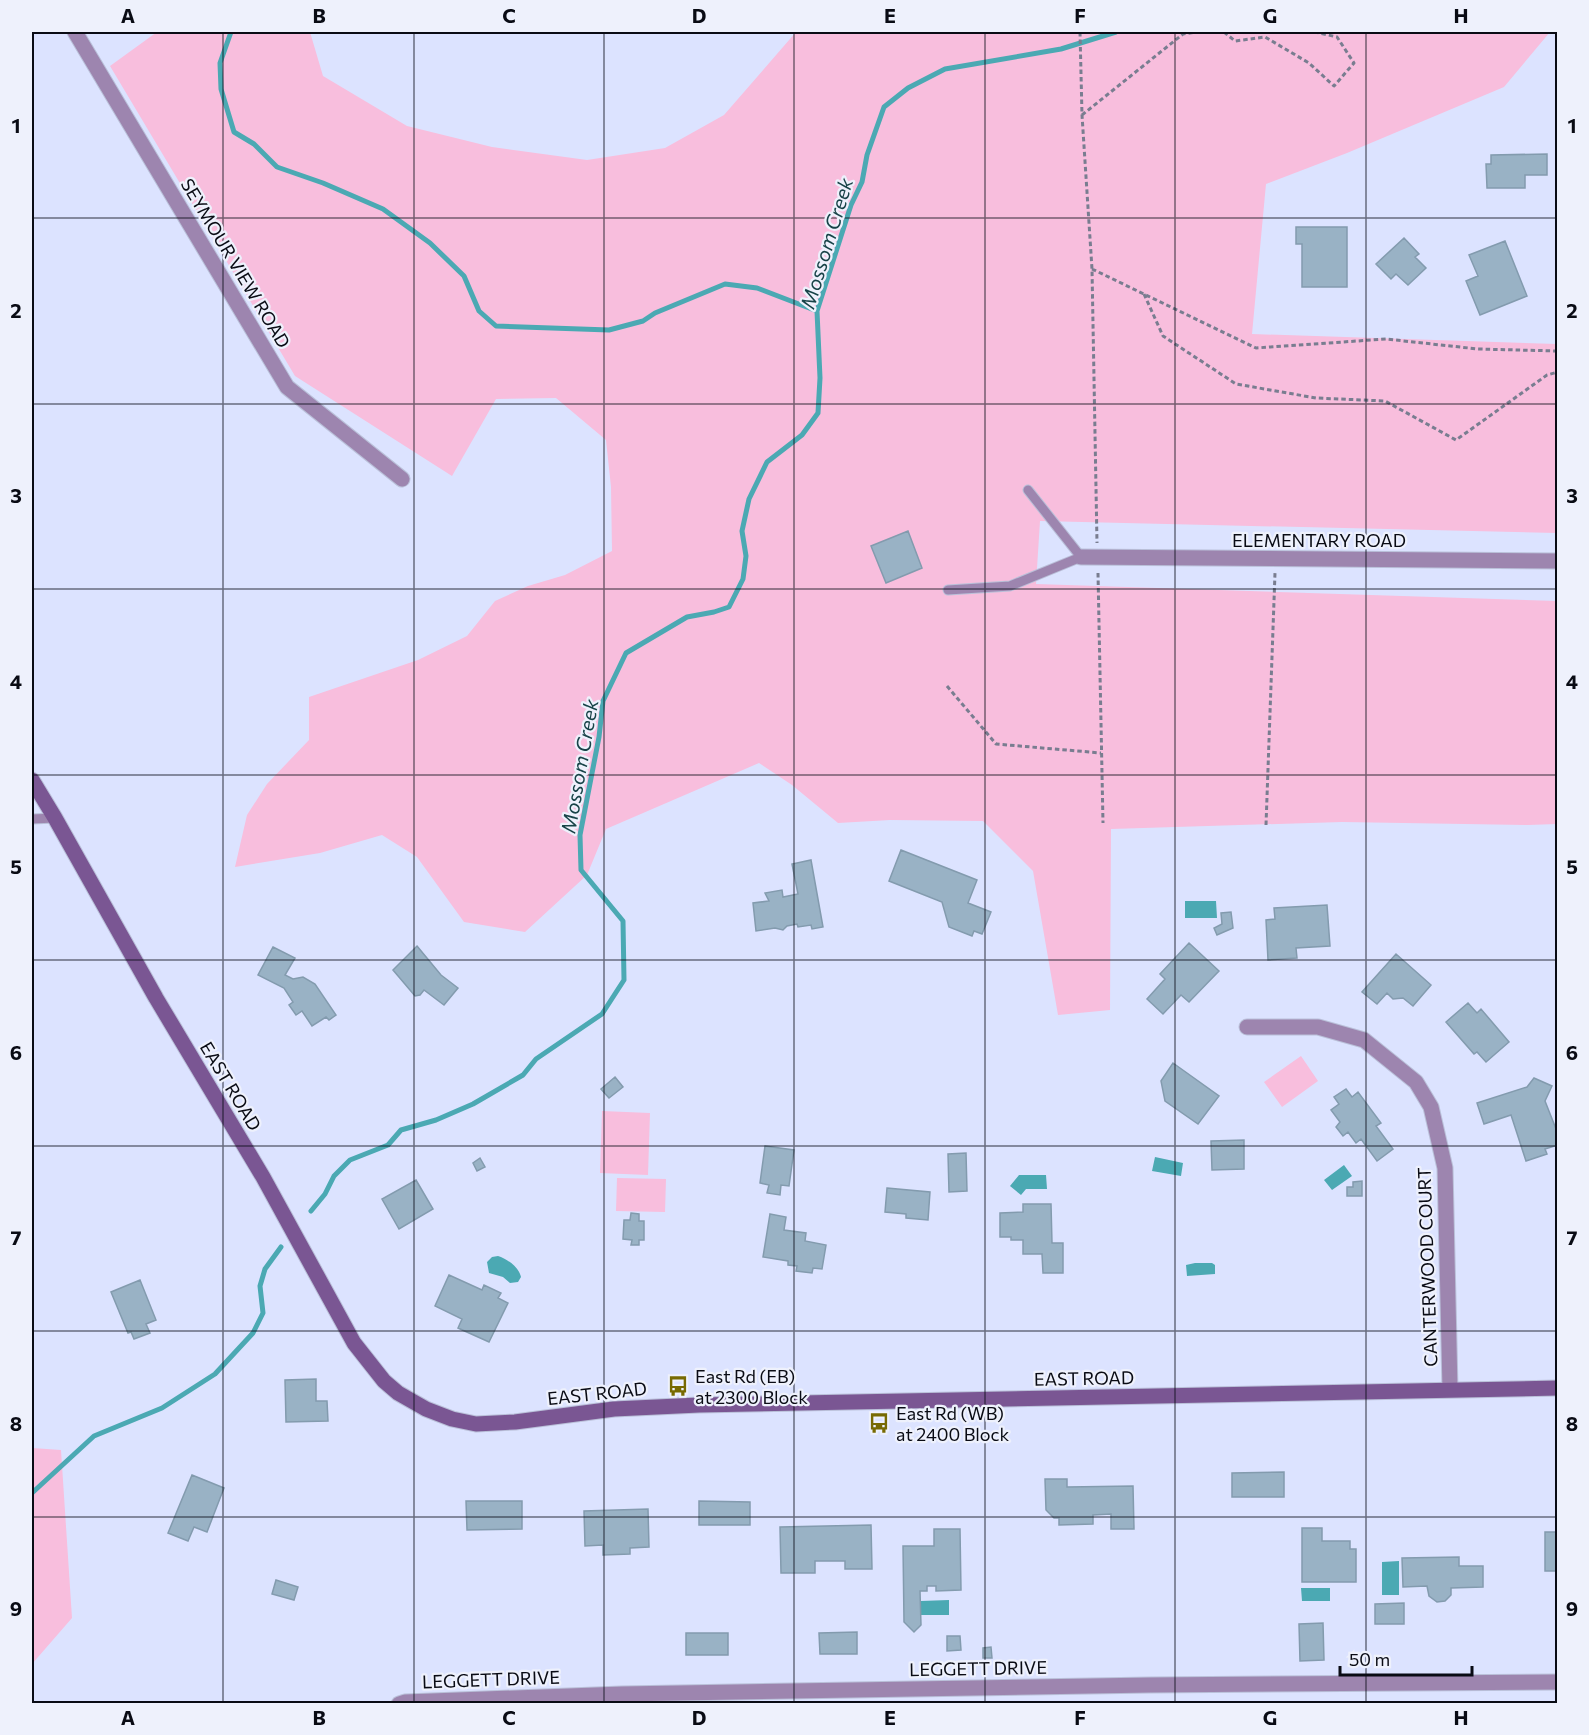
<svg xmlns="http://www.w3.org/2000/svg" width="1589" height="1735" viewBox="0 0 1589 1735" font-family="Commissioner,sans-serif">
<rect width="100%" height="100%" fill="#dce3ff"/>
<path fill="#f8bedd" d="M157,32H310L323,76L407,126L492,147L587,160L665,148L724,115L796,32H1550L1504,87L1347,153L1266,184L1252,334L1557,344V533L1040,521L1036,584L1557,601V824L1528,825L1342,822L1111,829L1110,1010L1058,1015L1033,871L983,821L890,820L838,823L792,785L759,763L606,829L587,875L525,932L464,922L417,857L382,835L320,853L235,867L247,815L267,784L309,740V697L418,660L467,636L495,601L528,586L565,575L612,551L611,487L606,440L556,398L496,399L452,476L295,376L110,66Z
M1301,1056L1318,1081L1282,1107L1264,1082Z
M602,1111L650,1113L648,1175L600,1173Z
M617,1178L666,1179L665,1212L616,1211Z
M32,1448L61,1450L72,1618L32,1664Z"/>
<path fill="#4ba9b3" d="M1185,901H1216L1217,918H1185Z
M1155,1157L1183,1163L1181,1176L1152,1171Z
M1344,1165L1352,1176L1332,1190L1324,1180Z
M1019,1175H1046L1047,1189H1026L1021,1195L1010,1186Z
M498,1256C507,1259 519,1267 521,1277L518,1282L510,1283L503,1277L489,1273L487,1262L492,1257Z
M1195,1263H1212L1215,1265V1274L1187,1276L1186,1265Z
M1399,1561V1595H1382V1562Z
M1301,1588H1330V1601H1302Z
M949,1600V1615H921V1601Z"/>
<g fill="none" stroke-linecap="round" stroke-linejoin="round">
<path stroke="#4ba9b3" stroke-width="5" d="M231,32L220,63L221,89L234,132L254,144L277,167L323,183L383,209L430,243L464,276L479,311L496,326L609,330L643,321L655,313L725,284L757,288L817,311
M311,1211L325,1194L334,1176L350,1160L388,1145L401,1130L436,1120L473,1104L523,1075L536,1059L602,1014L624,980L623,921L581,870L580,835L599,737L603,701L626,653L687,617L714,612L729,607L743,579L746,556L742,531L749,499L767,462L802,435L818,413L820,378L817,311L851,205L862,182L867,155L884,107L908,88L945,69L1061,49L1116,32
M32,1493L94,1436L162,1408L215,1374L253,1333L263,1313L260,1286L265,1269L281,1247"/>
</g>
<path fill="#99b2c5" stroke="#839bae" stroke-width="1.5" d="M1547,154V175H1525V188H1487L1486,164H1491V155Z
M1296,227H1347V287H1302V244H1296Z
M1404,238L1419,254L1415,257L1426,268L1408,285L1396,274L1391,279L1376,264Z
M1505,241L1527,296L1480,315L1466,281L1478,276L1469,255Z
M908,531L922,568L886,583L871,546Z
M901,850L977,880L968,903L991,912L982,934L974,931L972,936L949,927L942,902L889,881Z
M811,860L823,927L812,929L811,925L798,927L797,924L787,926L783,930L775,928L756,931L753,903L769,901L765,893L782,890L783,897L798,894L792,864Z
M1327,905L1330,946L1296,948L1297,958L1268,960L1266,920L1275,919L1274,908Z
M1231,912L1233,928L1217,935L1214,928L1222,924L1221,913Z
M1189,943L1219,971L1189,1002L1181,995L1163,1014L1147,999L1165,979L1160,974Z
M417,946L441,975L458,988L444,1005L424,990L420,995L415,996L393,970Z
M273,947L295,958L285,975L293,979L303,977L315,984L336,1015L329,1020L326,1017L312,1026L302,1011L296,1015L289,1005L293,1002L284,988L258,975Z
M1396,954L1431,985L1413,1006L1403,998L1393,999L1387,993L1377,1004L1362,992Z
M1468,1003L1477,1013L1481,1009L1509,1042L1486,1062L1477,1052L1474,1054L1446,1022Z
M1173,1063L1219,1096L1198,1124L1165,1101L1161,1081Z
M615,1077L623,1087L609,1098L601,1089Z
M1534,1078L1552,1086L1545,1101L1558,1134V1145L1545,1149L1547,1154L1526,1161L1511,1115L1484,1124L1477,1103L1527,1087Z
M1346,1089L1352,1097L1358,1092L1381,1123L1376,1126L1393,1149L1377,1161L1361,1139L1356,1143L1348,1132L1343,1136L1336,1127L1340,1122L1331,1110L1339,1104L1334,1097Z
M1244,1140V1169L1212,1170L1211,1141Z
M765,1146L794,1150L789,1186L781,1185L780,1195L767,1193L769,1185L760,1183Z
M966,1153L967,1191L949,1192L948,1154Z
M480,1158L485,1167L477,1171L473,1163Z
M416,1180L433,1209L399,1229L382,1199Z
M1362,1181V1196H1347V1187H1353V1182Z
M887,1188L930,1192L928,1220L906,1218V1214L885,1212Z
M1023,1204H1051L1052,1243H1063V1273H1043L1042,1254H1023V1240H1011V1237H1000V1213L1023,1212Z
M631,1213L639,1214V1221H644V1240H639V1245H631L632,1240L623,1239L624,1220H630Z
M770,1214L786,1217L784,1230L806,1233L805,1241L826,1245L822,1269L813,1268L812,1273L796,1271L797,1266L788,1265V1261L763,1257Z
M449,1275L482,1290L484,1285L501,1293L498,1298L508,1303L489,1342L458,1328L462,1319L435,1306Z
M140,1280L156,1320L146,1324L150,1333L134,1339L131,1332L128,1333L111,1292Z
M316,1379V1401H327L328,1421L286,1422L285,1380Z
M1284,1472V1497H1232V1473Z
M192,1475L224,1488L207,1532L194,1527L188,1541L168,1533Z
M1045,1479H1067V1487L1133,1486L1134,1529H1111V1514L1093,1515V1524L1059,1525V1518H1054L1046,1510Z
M466,1501H522V1529L467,1530Z
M699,1501L750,1502V1525H699Z
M648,1509L649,1547L630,1548V1554L603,1555V1545L585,1546L584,1511Z
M871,1525L872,1569H845V1561H815V1573H781L780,1527Z
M1302,1528H1322V1541H1350V1549H1356V1582H1302Z
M934,1529H960L961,1590L936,1591V1586H927V1591H920L921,1625L914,1632L904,1622L903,1546H934Z
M1545,1532H1558V1571H1545Z
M1459,1557V1566H1483V1587L1451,1588V1595L1445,1601L1437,1602L1429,1596L1427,1586L1403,1587L1402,1558Z
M276,1580L298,1587L294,1600L272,1594Z
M1404,1603V1624H1375V1604Z
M1323,1623L1324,1660L1300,1661L1299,1624Z
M857,1632V1654H820L819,1633Z
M686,1633H728V1655H686Z
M947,1636H960L961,1650L947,1651Z
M991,1647L992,1658H983V1648Z"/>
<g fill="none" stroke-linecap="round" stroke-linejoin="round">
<g stroke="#bac0d9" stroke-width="11">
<path id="service" d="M948,590L1010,586L1081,557L1028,490
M32,819L55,818"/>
</g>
<g stroke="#bac0d9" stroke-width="17">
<path id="minor" d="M75,32L287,387L402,479
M1081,557L1558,561
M1247,1027H1318L1364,1040L1416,1082L1431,1107L1445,1168L1450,1389
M399,1704L405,1702L622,1694L1150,1685L1558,1682"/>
</g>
<g stroke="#bac0d9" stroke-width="17">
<path id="secondary" d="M32,780L55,818L156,998L263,1177L354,1343L384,1381L398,1393L426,1409L452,1419L476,1424L515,1422L614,1409L699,1405L1558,1388"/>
</g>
<path stroke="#797d90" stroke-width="3" stroke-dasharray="4.5 3" stroke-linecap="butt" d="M1080,32L1082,115L1092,269L1097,543
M1224,32L1235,41L1265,37L1309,63L1334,86L1354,63L1337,37L1315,32
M1082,115L1183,34L1196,32
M1092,269L1256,348L1386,339L1478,349L1558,351
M1144,294L1163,336L1236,384L1316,398L1385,401L1456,440L1547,375L1558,372
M1098,573L1103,823
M947,686L996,744L1101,753
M1266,825L1275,573"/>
<use href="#service" stroke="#9d85af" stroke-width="9"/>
<use href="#minor" stroke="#9d85af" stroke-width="15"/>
<use href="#secondary" stroke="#7a5693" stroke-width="15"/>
</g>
<path fill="none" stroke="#090b14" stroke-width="1.5" stroke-opacity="0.55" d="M223,32V1704M414,32V1704M604,32V1704M794,32V1704M985,32V1704M1175,32V1704M1366,32V1704M32,218H1558M32,404H1558M32,589H1558M32,775H1558M32,960H1558M32,1146H1558M32,1331H1558M32,1517H1558"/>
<defs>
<g id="bus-bare" transform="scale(1.62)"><path d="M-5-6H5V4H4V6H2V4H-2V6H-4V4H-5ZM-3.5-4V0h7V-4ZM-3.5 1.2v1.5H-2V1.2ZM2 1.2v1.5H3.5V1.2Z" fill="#776a02" stroke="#eef1fc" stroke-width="2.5" paint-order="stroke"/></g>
</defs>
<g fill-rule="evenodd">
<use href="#bus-bare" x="678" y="1386"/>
<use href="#bus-bare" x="879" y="1423"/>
</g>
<g text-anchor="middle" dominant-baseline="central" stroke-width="4.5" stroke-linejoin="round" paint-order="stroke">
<g font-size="18" fill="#090b14" stroke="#eef1fc">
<text transform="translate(236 263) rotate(59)">SEYMOUR VIEW ROAD</text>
<text x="1319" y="540">ELEMENTARY ROAD</text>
<text transform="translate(231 1086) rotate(59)">EAST ROAD</text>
<text transform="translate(1427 1267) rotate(-92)">CANTERWOOD COURT</text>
<text transform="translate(1084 1378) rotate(-1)">EAST ROAD</text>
<text transform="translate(597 1393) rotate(-6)">EAST ROAD</text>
<text transform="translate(978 1668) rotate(-1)">LEGGETT DRIVE</text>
<text transform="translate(491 1679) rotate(-2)">LEGGETT DRIVE</text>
</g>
<g font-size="18" fill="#090b14" stroke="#eef1fc" text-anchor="start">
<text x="695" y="1376">East Rd (EB)<tspan x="695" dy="21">at 2300 Block</tspan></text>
<text x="896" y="1413">East Rd (WB)<tspan x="896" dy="21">at 2400 Block</tspan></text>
</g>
<g font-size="20" font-style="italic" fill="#184348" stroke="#eef1fc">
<text transform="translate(826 243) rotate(-73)">Mossom Creek</text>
<text transform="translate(579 766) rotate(-80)">Mossom Creek</text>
</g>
</g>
<rect width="1589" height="1735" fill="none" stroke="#eef1fc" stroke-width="66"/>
<path d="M1340 1666v9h132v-9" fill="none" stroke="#090b14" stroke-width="3"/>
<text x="1349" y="1666" font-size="18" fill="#090b14" stroke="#eef1fc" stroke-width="4.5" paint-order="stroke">50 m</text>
<rect x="33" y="33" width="1523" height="1669" fill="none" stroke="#090b14" stroke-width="2"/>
<g font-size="20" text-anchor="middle" font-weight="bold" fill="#090b14">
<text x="128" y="23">A</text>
<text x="319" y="23">B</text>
<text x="509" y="23">C</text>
<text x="699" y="23">D</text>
<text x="890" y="23">E</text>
<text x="1080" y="23">F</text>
<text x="1270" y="23">G</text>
<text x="1461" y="23">H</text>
<text x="16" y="133">1</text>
<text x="1572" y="133">1</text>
<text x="16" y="318">2</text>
<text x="1572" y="318">2</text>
<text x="16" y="503">3</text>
<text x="1572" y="503">3</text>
<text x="16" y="689">4</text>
<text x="1572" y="689">4</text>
<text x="16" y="874">5</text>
<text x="1572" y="874">5</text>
<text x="16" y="1060">6</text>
<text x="1572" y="1060">6</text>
<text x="16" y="1245">7</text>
<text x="1572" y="1245">7</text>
<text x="16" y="1431">8</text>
<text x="1572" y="1431">8</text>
<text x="16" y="1616">9</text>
<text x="1572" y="1616">9</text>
<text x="128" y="1725">A</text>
<text x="319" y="1725">B</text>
<text x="509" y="1725">C</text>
<text x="699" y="1725">D</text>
<text x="890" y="1725">E</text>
<text x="1080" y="1725">F</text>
<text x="1270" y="1725">G</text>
<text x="1461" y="1725">H</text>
</g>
</svg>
